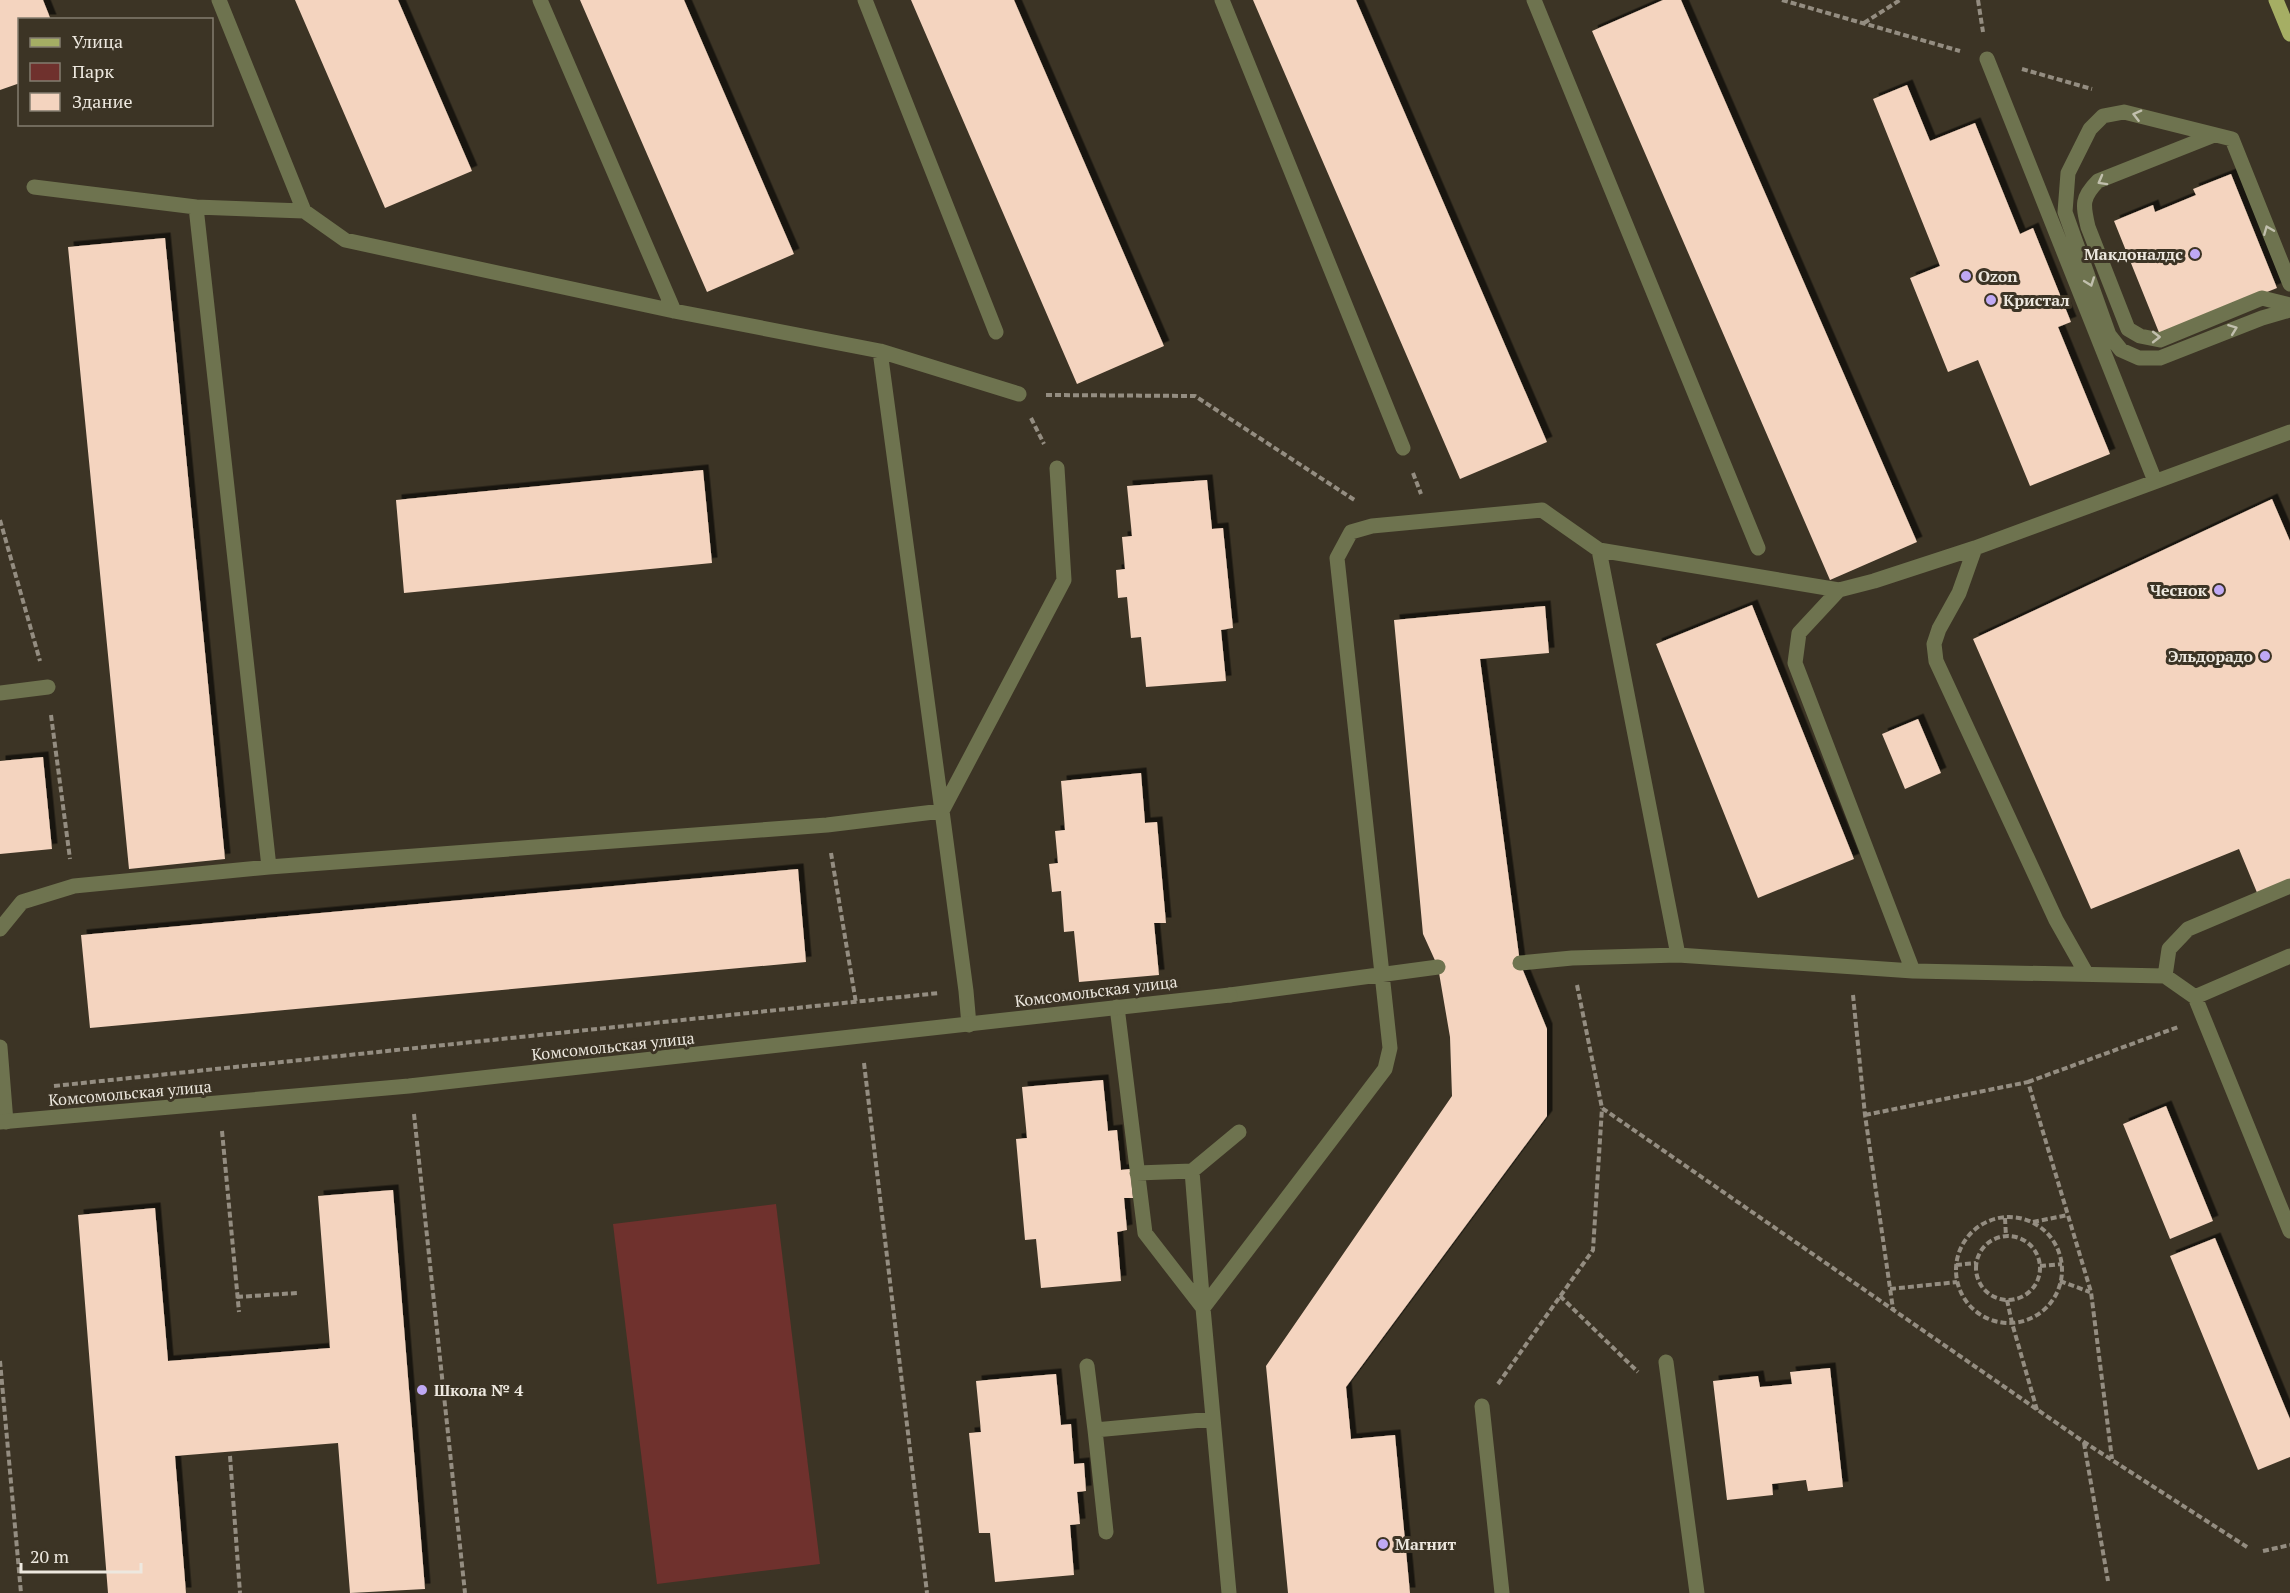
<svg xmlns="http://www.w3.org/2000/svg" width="2290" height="1593" viewBox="0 0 2290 1593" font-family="'PT Serif',serif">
<defs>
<filter id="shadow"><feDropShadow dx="5.5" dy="-5.5" stdDeviation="0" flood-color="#0009"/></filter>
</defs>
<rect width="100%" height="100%" fill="#3c3425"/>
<path fill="#6f312d" d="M776,1204L820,1564L657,1584L613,1224Z"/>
<path fill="#f4d4bf" filter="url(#shadow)" d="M0,0H43L51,20H20V83L0,90Z
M295,0H398L472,171L385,208Z
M580,0H684L794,254L707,292Z
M911,0H1014L1164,346L1077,384Z
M1253,0H1356L1547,442L1460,479Z
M1663,0H1681L1917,542L1830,580L1592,31Z
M1907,85L1930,141L1975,123L2020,234L2033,228L2071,322L2058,327L2110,454L2030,486L1978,360L1948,372L1910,278L1940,266L1873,99Z
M2231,174L2277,288L2160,335L2114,221L2153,205L2155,212L2196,195L2193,189Z
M165,238L225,859L129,869L68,247Z
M703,470L712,563L404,593L396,500Z
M1207,480L1212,529L1223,528L1233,628L1221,630L1226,681L1146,687L1141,637L1131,638L1127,597L1118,598L1116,570L1125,569L1122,537L1132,536L1127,486Z
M2272,499L2290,541V881L2258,895L2239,849L2091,909L1973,639Z
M1752,605L1854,859L1758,898L1656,644Z
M1545,606L1549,653L1480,659L1520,963L1547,1029V1116L1346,1387L1351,1439L1395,1435L1410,1593H1288L1266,1366L1452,1096L1450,1037L1438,967L1423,934L1394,620Z
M1918,719L1941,773L1905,789L1882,734Z
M43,757L52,849L0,854V761Z
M1141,773L1145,823L1157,822L1166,923H1154L1159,975L1079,982L1074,931L1064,932L1061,891L1052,892L1049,864L1058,863L1055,831L1065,830L1061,781Z
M798,869L806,962L90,1028L81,935Z
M1103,1080L1108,1131L1117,1130L1121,1170L1130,1169L1133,1198H1124L1127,1230L1117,1232L1121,1281L1041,1288L1036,1239L1025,1240L1016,1139L1027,1138L1022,1087Z
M2166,1106L2213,1221L2170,1239L2123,1124Z
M393,1190L425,1589L350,1593L338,1443L175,1456L186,1593H108L78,1215L155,1208L168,1361L330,1348L318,1196Z
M2215,1238L2290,1419V1457L2258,1470L2170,1256Z
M1830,1368L1843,1487L1808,1491L1806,1480L1772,1484L1773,1495L1727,1500L1713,1381L1758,1376L1760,1387L1792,1384L1790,1372Z
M1056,1374L1061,1425L1071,1424L1074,1464L1084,1463L1086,1491L1077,1492L1080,1524L1070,1525L1074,1575L995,1582L990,1533H979L969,1433L981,1432L976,1381Z"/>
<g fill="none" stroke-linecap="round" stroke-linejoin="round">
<path stroke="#948d81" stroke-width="4" stroke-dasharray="6 3" stroke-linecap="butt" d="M1782,0L1960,51
M1978,0L1983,32
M1864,23L1900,0
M2022,69L2092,89
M1046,395L1195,396L1356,501
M1031,418L1044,444
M1413,473L1421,494
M0,520L40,661
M51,715L70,859
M831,853L856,1003
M1577,985L1602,1108L2084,1442L2247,1547
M1853,995L1865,1115L1893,1309
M864,1063L927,1593
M2028,1082L2178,1027
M54,1086L939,993
M414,1114L465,1593
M1865,1115L2028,1082L2091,1292L2112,1459
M222,1131L239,1312
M1956 1270a53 53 0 1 1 106 0a53 53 0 1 1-106 0Z
M2005,1218L2006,1237
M2033,1222L2068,1215
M1976 1268a32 32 0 1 1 64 0a32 32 0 1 1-64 0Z
M1956,1265L1976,1263
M2040,1266L2062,1264
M2060,1281L2090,1292
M1890,1289L1957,1282
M1560,1296L1638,1372
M237,1297L297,1293
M2007,1300L2012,1323L2037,1410
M0,1361L21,1593
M1498,1384L1593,1250L1602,1108
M2084,1443L2108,1581
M230,1456L240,1593
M2263,1551L2290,1545"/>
<path stroke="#6e734f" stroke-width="15" d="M219,0L304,211
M540,0L674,311
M865,0L996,332
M1222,0L1403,448
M1534,0L1758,548
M1987,59L2155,481
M2214,135L2098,181C2081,198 2083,205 2088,227L2128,329L2140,336L2160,340L2262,298L2290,305
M34,187L196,207
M2290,284L2232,139L2124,112L2103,116L2090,129L2068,173L2065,212L2109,335L2121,350L2139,358H2160L2262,318L2290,310
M1975,548L1959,593L1939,629L1934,644L1936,661L2056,920L2086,973
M1839,590L1799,633L1795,663L1913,971
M0,693L48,687
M269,867L196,207L304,211L345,240L674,311L880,351L1019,394
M2290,886L2188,929L2169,949L2165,976L2195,997L2290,956
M0,929L22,902L74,886L269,867L827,825L942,811L880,351
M1678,955L1913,971L2165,976
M1520,963L1572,958L1678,955L1599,550
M1230,995L1438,967
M2195,997L2290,1231
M1117,1007L1145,1233L1203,1308
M969,1025L966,991L942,811L1064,580L1057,468
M0,1047L6,1122
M1192,1171L1203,1308
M1137,1173L1192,1171L1239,1132
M1666,1362L1697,1593
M1087,1366L1095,1430L1213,1419
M1482,1406L1502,1593
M1095,1430L1106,1532
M1229,1593L1203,1308L1385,1069L1390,1048L1337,558L1351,532L1372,526L1542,510L1599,550L1839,590L1874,581L1975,548L2290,432"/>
<path stroke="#6e734f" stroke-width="15" d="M0,1122L409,1086L1230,995"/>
<path stroke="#a5ae64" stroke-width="15" d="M2276,0L2290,34"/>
</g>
<defs><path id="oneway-chevron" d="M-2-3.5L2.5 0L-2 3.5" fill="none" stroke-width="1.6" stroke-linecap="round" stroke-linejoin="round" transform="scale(1.5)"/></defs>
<g stroke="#c1bfad">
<use href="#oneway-chevron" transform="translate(2137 115) rotate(-166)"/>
<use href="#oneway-chevron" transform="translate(2102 181) rotate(151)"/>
<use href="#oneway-chevron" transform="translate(2268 230) rotate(-112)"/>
<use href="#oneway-chevron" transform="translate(2090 282) rotate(70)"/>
<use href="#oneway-chevron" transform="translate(2233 329) rotate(-21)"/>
<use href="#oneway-chevron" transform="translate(2156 337)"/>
</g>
<g fill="#bfa9f4" stroke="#3c3425" stroke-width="2">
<circle cx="2195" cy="254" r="6"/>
<circle cx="1966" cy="276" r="6"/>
<circle cx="1991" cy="300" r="6"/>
<circle cx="2219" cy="590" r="6"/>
<circle cx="2265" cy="656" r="6"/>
<circle cx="422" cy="1390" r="6"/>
<circle cx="1383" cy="1544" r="6"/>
</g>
<g text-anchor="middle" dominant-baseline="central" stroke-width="6" stroke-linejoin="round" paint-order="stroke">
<g font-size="16" font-weight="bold" fill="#ede8df" stroke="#3c3425" text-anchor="start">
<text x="2183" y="254" text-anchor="end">Макдоналдс</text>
<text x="1978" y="276">Ozon</text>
<text x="2003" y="300">Кристал</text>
<text x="2207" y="590" text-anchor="end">Чеснок</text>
<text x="2253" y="656" text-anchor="end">Эльдорадо</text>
<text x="434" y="1390">Школа № 4</text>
<text x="1395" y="1544">Магнит</text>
</g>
<g font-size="16" fill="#ede8df" stroke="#3c3425">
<text transform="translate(1096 991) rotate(-7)">Комсомольская улица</text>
<text transform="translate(613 1046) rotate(-6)">Комсомольская улица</text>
<text transform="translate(130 1093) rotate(-5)">Комсомольская улица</text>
</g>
</g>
<rect x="18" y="18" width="195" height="108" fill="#3c3425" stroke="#837c6f" stroke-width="1.5"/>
<rect x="30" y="38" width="30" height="9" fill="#a5ae64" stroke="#837c6f" stroke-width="1.5"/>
<text x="72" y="48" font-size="18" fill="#ede8df">Улица</text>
<rect x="30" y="63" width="30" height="18" fill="#6f312d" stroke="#837c6f" stroke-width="1.5"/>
<text x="72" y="78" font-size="18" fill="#ede8df">Парк</text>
<rect x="30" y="93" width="30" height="18" fill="#f4d4bf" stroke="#837c6f" stroke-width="1.5"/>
<text x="72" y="108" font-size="18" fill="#ede8df">Здание</text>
<path d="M21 1563v9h120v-9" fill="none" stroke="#ede8df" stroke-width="3"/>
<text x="30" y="1563" font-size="18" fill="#ede8df" stroke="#3c3425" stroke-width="4.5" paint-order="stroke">20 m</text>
</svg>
